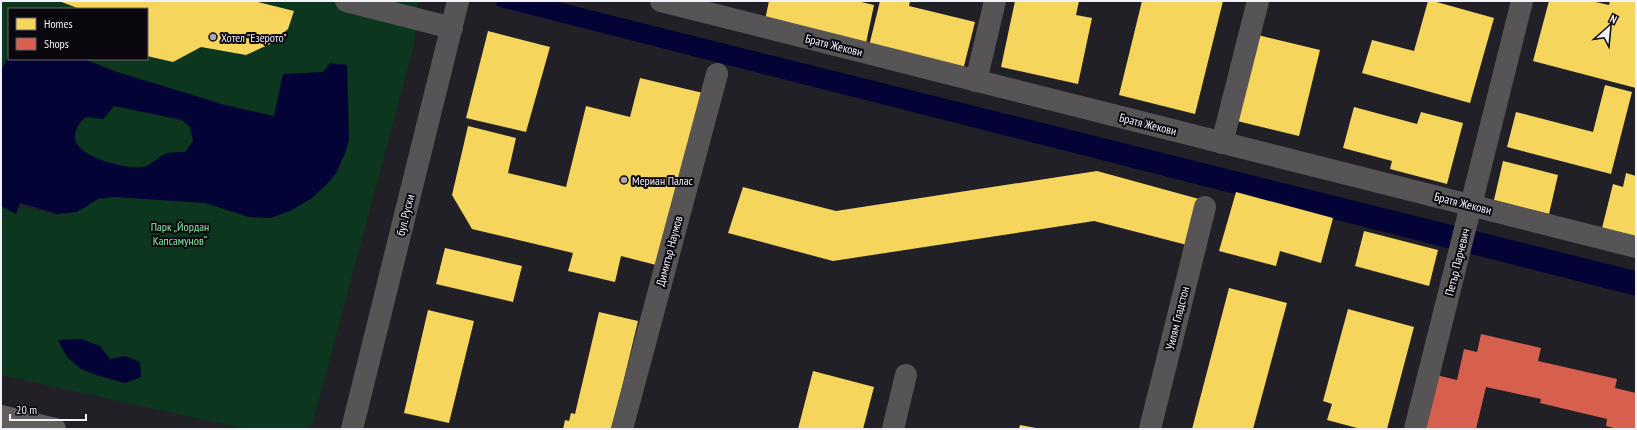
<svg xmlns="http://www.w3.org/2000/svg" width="1637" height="430" viewBox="0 0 1637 430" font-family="'PT Sans Narrow',sans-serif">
<rect width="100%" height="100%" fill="#222027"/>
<path fill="#0c361d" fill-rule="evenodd" d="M1,1H419L414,45L312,425L308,429H245L1,375ZM9,9H147V59H9Z"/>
<path fill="#030335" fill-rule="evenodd" d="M497,1H554L1636,271V296L496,6Z
M9,54V59H84L114,71L225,105L274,116L283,74L323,72L330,63L347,65L349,139L346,151L336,173L330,181L312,198L292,210L271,218L249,217L205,203L114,197L98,199L77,212L57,214L20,203L16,214L1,206V71ZM114,106L182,120L190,127L193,141L185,152C180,152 173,152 167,153C159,156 152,165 143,167C128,170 74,157 75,137C75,129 79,122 86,117L103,119Z
M81,339L100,346L110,359L125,356L140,362L141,377L125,383L99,376L81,369L67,357L58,340Z"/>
<path fill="#222027" d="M20,203L57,214L55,215L21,206L17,215L16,214Z"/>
<path fill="#f6d55c" d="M59,1H254L294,11L288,29L270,44L246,55L201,47L173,62L147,56V9H80Z
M769,1H857L874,5L866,43L765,20Z
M880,1H910L909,6L975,22L963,70L869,46Z
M1015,1H1079L1076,15L1092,18L1078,84L1001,67Z
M1142,1H1223L1195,114L1119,95Z
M1428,1H1433L1494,18L1470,103L1362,73L1372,40L1414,51Z
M1549,1H1591L1609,5L1610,1H1636V88L1533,61Z
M488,31L550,47L526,132L466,118Z
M1258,35L1320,50L1299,136L1237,121Z
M640,78L703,93L660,266L621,256L615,282L568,271L573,253L472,229L452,195L468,126L516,138L508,173L566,187L586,106L630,117Z
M1605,85L1632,92L1611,174L1507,147L1516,112L1593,132Z
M1354,107L1417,124L1421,112L1463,123L1447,184L1390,169L1392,161L1343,148Z
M1503,161L1558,175L1549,214L1494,200Z
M1097,171L1199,199L1187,245L1094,221L833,261L728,233L743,187L836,211Z
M1626,173L1636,176V237L1602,228L1613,184L1623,187Z
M1236,192L1333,218L1321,263L1280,251L1276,266L1219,251Z
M1364,231L1438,250L1429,286L1355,266Z
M445,248L522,266L513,302L436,284Z
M1229,288L1287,303L1253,429H1192Z
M1348,309L1414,327L1387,429H1361L1327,420L1332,404L1323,401Z
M428,310L474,321L449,423L404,413Z
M599,312L638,321L612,429H563L565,420L569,421L571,413L575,414Z
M813,371L874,387L863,429H798Z
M1020,425L1036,428V429H1019Z"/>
<path fill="#d6604d" d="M1481,334L1541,348L1538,361L1617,379L1615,388L1636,393V429H1618L1606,426L1607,419L1540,403L1541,399L1486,387L1476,429H1425L1436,375L1457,380L1464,349L1477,352Z"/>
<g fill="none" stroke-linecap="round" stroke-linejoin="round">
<path stroke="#565455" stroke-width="22" d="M346,1L452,28
M661,1L1636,247
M976,81L995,1
M1222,143L1258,1
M352,429L458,1
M622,429L717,74
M893,429L906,375
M1150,429L1205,207
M1415,429L1522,1"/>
<path stroke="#615e5d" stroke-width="22" d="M1,416L55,429"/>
</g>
<g fill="#a9a7b0" stroke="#0a080e" stroke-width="1.5">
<circle cx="213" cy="37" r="4"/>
<circle cx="624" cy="180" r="4"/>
</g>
<g text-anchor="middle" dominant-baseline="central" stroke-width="4" stroke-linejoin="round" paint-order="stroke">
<g font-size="12" fill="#f2f0f9" stroke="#0a080e" text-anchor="start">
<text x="221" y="37">Хотел "Езерото"</text>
<text x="632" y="180">Мериан Палас</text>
</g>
<g font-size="12" fill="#f2f0f9" stroke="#0a080e">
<text transform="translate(834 45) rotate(14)">Братя Жекови</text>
<text transform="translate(1148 124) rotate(14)">Братя Жекови</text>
<text transform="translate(1463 203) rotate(14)">Братя Жекови</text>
<text transform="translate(405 215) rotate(-76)">бул. Руски</text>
<text transform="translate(669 251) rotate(-75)">Димитър Наумов</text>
<text transform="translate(1457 262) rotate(-76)">Петър Парчевич</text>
<text transform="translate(1177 318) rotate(-76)">Уилям Гладстон</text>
</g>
<g font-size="12" fill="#83e8a1" stroke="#0a080e">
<text x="180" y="226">Парк „Йордан<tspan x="180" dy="14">Капсамунов“</tspan></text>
</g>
</g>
<rect width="1637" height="430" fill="none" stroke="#f2f0f9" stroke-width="4"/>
<rect x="8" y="8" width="140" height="52" fill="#0a080e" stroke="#67656c"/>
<rect x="16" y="18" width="20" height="12" fill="#f6d55c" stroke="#67656c"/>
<text x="44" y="28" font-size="12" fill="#f2f0f9">Homes</text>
<rect x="16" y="38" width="20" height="12" fill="#d6604d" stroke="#67656c"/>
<text x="44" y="48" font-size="12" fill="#f2f0f9">Shops</text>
<g transform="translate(1609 28) rotate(27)" stroke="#0a080e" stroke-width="3" paint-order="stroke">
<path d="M0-3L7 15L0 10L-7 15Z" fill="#f2f0f9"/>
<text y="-6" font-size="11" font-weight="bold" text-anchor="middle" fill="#f2f0f9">N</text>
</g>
<path d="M10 414v6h76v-6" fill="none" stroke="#f2f0f9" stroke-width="2"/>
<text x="16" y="414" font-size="12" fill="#f2f0f9" stroke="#0a080e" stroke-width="3" paint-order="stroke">20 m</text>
</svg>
